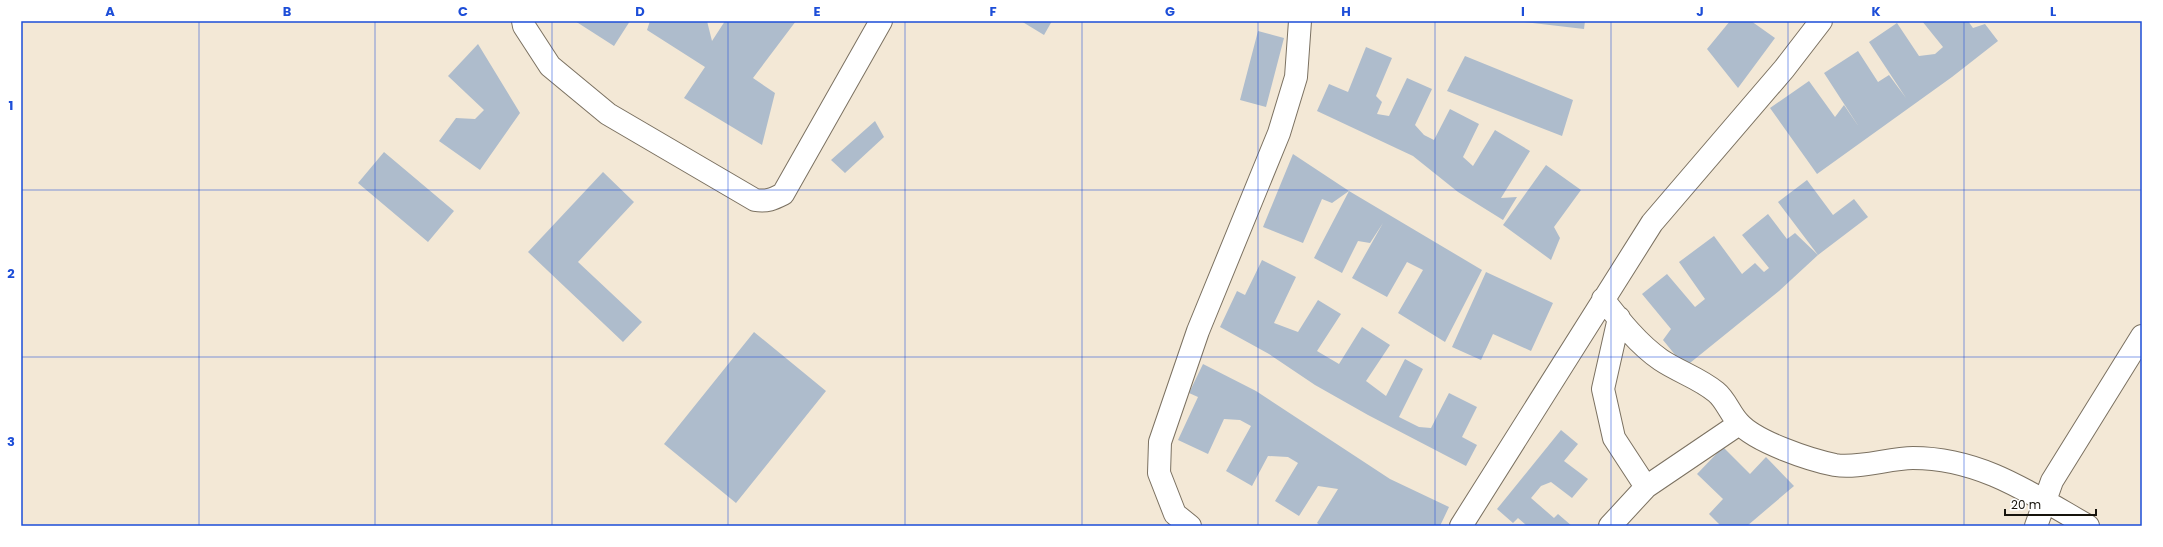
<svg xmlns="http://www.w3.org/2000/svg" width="2163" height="547" viewBox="0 0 2163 547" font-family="Poppins,sans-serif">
<rect width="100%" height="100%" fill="#f3e8d6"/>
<path fill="#aebccc" d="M575,21H630L614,46Z
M650,21H707L712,41L725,21H796L753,78L775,93L762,145L684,98L705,67L647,30Z
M1021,21H1052L1044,35Z
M1516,21H1585L1584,29Z
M1730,21H1751L1775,38L1738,88L1707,49Z
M1922,21H1968L1973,28L1985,24L1998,41L1952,77L1817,174L1770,108L1809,81L1835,117L1844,105L1859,127L1824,73L1858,51L1878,82L1889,75L1906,98L1869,42L1897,23L1919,56L1935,54L1943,47Z
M1258,31L1284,38L1266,107L1240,100Z
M478,44L520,113L480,170L439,141L456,118L475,119L484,110L448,76Z
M1366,47L1392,58L1376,96L1382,102L1377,114L1389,116L1407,78L1432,89L1415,125L1424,135L1434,140L1450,109L1479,124L1463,157L1473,166L1495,130L1530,151L1501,198L1517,197L1503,220L1458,192L1413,156L1317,111L1329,84L1348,92Z
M1465,56L1573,100L1562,136L1447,91Z
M875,121L884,137L845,173L831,160Z
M384,152L454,211L428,242L358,183Z
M1293,154L1349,191L1482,270L1445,342L1398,313L1423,270L1407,262L1387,297L1352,278L1383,223L1370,243L1358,241L1342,273L1314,258L1349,191L1332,203L1322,199L1303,243L1263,227Z
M1546,165L1581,190L1554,227L1560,238L1551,260L1503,225Z
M603,172L634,202L578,262L642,322L623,342L528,252Z
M1807,180L1833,215L1854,199L1868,217L1818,255L1779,291L1685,367L1663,340L1671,329L1642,294L1667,274L1695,307L1705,299L1679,262L1714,236L1742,274L1755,263L1764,272L1769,268L1742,235L1768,214L1787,239L1795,233L1818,255L1778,202Z
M1262,260L1296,277L1274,323L1298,332L1318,300L1341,314L1317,351L1339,364L1362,327L1390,345L1366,381L1386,396L1405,359L1423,369L1399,417L1419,427L1431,428L1449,393L1477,407L1462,437L1477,445L1466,466L1368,415L1315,385L1269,354L1220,327L1237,291L1245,295Z
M1486,272L1553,303L1531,351L1493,334L1481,360L1452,347Z
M754,332L826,391L736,503L664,444Z
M1203,364L1256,391L1390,479L1449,507L1440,526H1321L1317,523L1338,489L1318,486L1299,516L1275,501L1298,463L1288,457L1268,456L1252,486L1226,471L1251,426L1240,420L1224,419L1208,454L1178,440L1198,397L1189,393Z
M1561,430L1578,444L1564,461L1588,479L1572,498L1551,482L1541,486L1531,498L1554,518L1558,514L1572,526H1527L1518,518L1513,523L1497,509Z
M1723,447L1750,474L1766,457L1794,486L1747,526H1721L1709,514L1723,499L1697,474Z"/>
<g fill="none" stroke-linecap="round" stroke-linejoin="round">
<g stroke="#7b7161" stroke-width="24">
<path id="minor" d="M523,21L524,26L550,66L608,114L755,200C767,202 773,199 783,194L881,21
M1603,299C1620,321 1638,344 1661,360C1679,372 1699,378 1716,392C1726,400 1730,414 1739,423C1756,442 1810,460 1835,465C1858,469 1890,458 1913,458C1981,458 2032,494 2088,526
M1619,318L1603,389L1614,438L1646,487
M1190,526L1175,514L1159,473L1160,442L1198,331L1279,133L1296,77L1300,21
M1461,526L1652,223L1784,69L1821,21
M1610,526L1646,487L1739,424
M2036,526L2052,481L2142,336"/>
</g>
<use href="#minor" stroke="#fff" stroke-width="22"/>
</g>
<path fill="none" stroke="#1d4ed8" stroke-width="1" stroke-opacity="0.55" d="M199,21V526M375,21V526M552,21V526M728,21V526M905,21V526M1082,21V526M1258,21V526M1435,21V526M1611,21V526M1788,21V526M1964,21V526M21,190H2142M21,357H2142"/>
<rect width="2163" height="547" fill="none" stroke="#ffffff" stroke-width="44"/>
<path d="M2005 509v6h91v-6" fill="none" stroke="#17140d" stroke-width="2"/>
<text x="2011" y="509" font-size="12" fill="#17140d" stroke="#ffffff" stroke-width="3" paint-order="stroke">20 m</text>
<rect x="22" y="22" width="2119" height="503" fill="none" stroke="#1d4ed8" stroke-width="1.5"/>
<g font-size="13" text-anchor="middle" font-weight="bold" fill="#1d4ed8">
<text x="110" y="16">A</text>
<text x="287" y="16">B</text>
<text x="463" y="16">C</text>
<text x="640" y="16">D</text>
<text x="817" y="16">E</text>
<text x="993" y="16">F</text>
<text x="1170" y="16">G</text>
<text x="1346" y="16">H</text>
<text x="1523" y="16">I</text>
<text x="1700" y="16">J</text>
<text x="1876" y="16">K</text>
<text x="2053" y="16">L</text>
<text x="11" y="110">1</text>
<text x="11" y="278">2</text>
<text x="11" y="446">3</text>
</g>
</svg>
